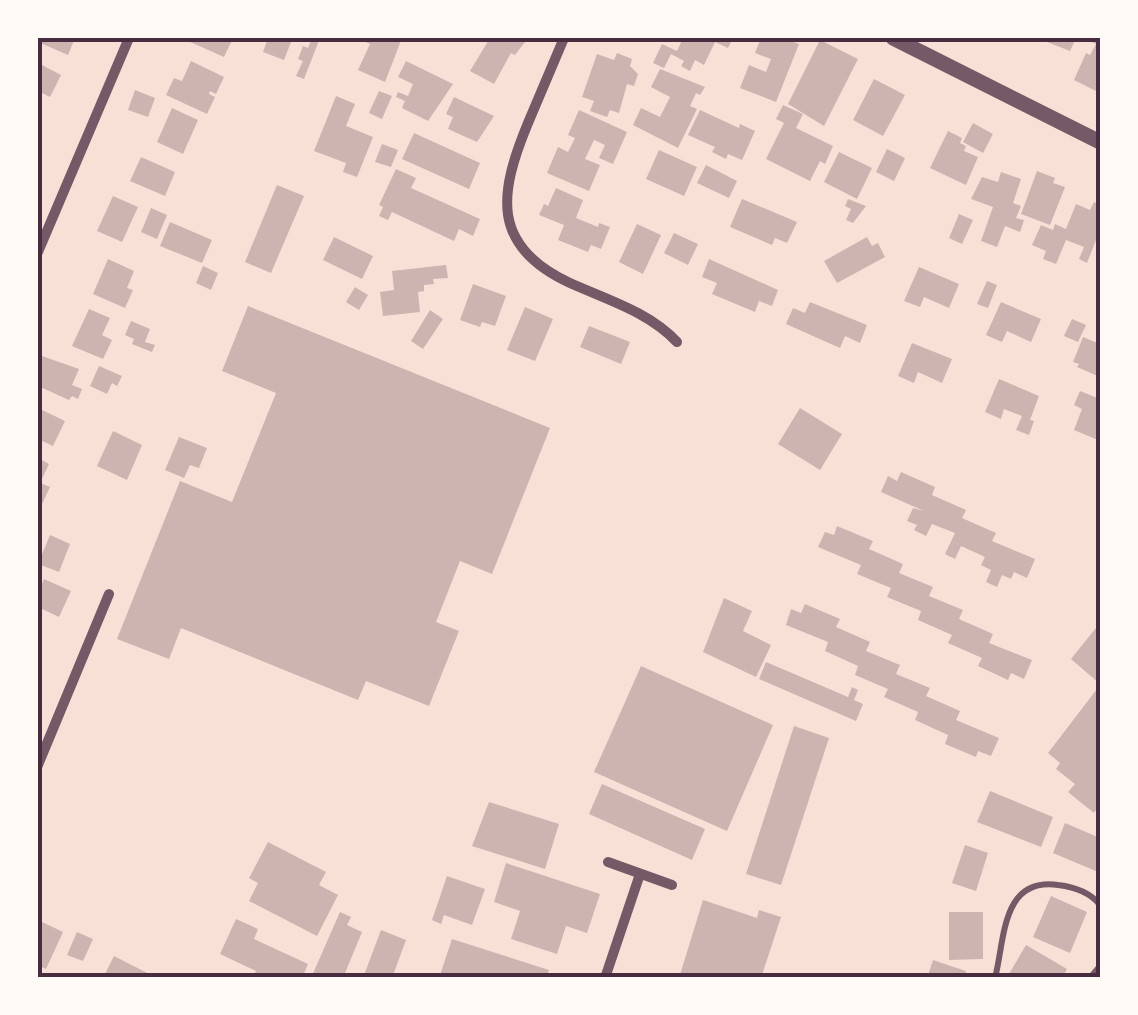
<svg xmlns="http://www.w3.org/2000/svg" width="1138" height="1015" viewBox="0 0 1138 1015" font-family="Barlow,sans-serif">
<rect width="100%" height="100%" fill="#f7e1d7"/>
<path fill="#ccb4b1" d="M38,38H75L68,55L38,42Z
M190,38H233L224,57L188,41Z
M258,38H278L291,42L284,60L263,52L267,41Z
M312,38H320L304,79L296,76L303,61L298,59L303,46L308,48Z
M357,38H402L385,82L358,70L370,44Z
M490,38H528L515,55L511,53L494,84L470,71Z
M683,38H733L728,48L715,42L704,65L695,60L690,71L681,66L684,61L671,54L664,68L653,63L662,44L677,51Z
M761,38H782L799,44L776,102L740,88L749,65L766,72L771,59L755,53Z
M1037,38H1076L1070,51Z
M1082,38H1100V93L1074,80L1086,53L1090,55L1096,44Z
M820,40L858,59L824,126L788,104Z
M617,53L632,59L630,66L638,74L634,86L627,84L619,113L610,110L607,117L590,111L594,101L582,97L597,54L614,60Z
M191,61L224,77L216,94L210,91L209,94L215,97L207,114L166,95L174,78L182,81Z
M406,61L453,84L428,121L402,108L405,101L396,97L398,92L408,96L413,84L398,77Z
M38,63L61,75L50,97L38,91Z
M660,69L705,87L700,95L696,93L690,106L697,109L678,148L633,125L641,108L660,117L670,97L651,87Z
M874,79L905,95L883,136L853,120Z
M135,90L155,98L148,117L128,110Z
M379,91L392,96L382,119L369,113Z
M336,96L355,104L346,126L373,137L357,177L343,172L346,163L314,151Z
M454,97L494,116L477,142L448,129L453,117L446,114Z
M783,105L803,114L796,128L833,146L825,164L820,161L810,181L766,159L784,123L776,119Z
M172,108L198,120L183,154L157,142Z
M579,110L627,132L613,164L599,158L605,145L594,140L585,159L600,165L589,191L547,173L558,147L568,152L575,138L568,135Z
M700,110L739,128L740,124L755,131L742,160L728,154L726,159L712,152L715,147L688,135Z
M973,123L993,134L983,153L963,142Z
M948,131L962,138L960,143L966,146L964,151L978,157L966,185L930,168Z
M414,133L480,163L469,189L402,159Z
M382,144L398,150L391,167L375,162Z
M887,149L905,158L894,181L876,172Z
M659,150L697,167L684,196L646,179Z
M839,152L872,168L857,199L824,182Z
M141,157L175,172L165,196L130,181Z
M706,165L737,181L729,198L697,183Z
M396,169L416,178L411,188L480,219L473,236L459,229L454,241L392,212L388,220L379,216L383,207L379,205Z
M1037,171L1055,178L1053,183L1065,187L1050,225L1021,214Z
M1001,172L1021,179L1013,203L1021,206L1016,218L1024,220L1020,232L1005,226L997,247L981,241L993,207L971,199L982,177L998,182Z
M277,185L304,196L271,273L245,262Z
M556,188L583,200L576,218L598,227L599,223L610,227L601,249L591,245L588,252L558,240L564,225L539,215L544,204L548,206Z
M113,196L138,207L122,242L97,231Z
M742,199L797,222L787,243L775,238L772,245L730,227Z
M848,199L866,206L853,223L846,220L851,209L845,206Z
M1094,202L1100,205V230L1087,263L1079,259L1084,247L1066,240L1056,264L1043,259L1046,251L1032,245L1041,225L1053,230L1055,224L1066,229L1076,204L1090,210Z
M151,208L167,215L157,239L141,232Z
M959,214L973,220L962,244L949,238Z
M170,222L212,240L202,263L160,246Z
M637,224L661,235L643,274L619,262Z
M674,233L698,244L688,265L664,253Z
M334,237L373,256L362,279L323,260Z
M867,237L872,246L878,243L885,257L837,283L824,261Z
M108,259L134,271L127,288L133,290L125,308L93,294Z
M709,259L778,290L772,306L759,301L755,312L712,294L717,283L702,277Z
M446,265L448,278L433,279L434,284L424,285V291L418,292L420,312L383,316L380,292L394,290L392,271Z
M203,266L218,273L211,290L196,283Z
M919,267L959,284L949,308L924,297L920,307L904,301Z
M987,281L997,285L988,308L977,304Z
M473,284L506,296L495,326L482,322L480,327L460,320Z
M355,287L368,295L359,310L346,302Z
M810,302L867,325L860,343L845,336L840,348L786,324L793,308L805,313Z
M1001,302L1041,319L1031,342L1007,331L1002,342L986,335Z
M248,306L550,428L492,574L460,561L436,622L459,631L429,706L366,681L358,700L181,628L169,659L117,639L180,481L232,502L276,393L222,371Z
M525,307L553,319L535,361L507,350Z
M89,309L110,318L102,335L112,340L103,359L72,346Z
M430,310L443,319L423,349L411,341Z
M1072,319L1086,325L1078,342L1064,336Z
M131,321L150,329L145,342L155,345L152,352L132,344L134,339L125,335Z
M589,326L630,342L621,364L580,347Z
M1083,337L1100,344V377L1077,367L1079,364L1073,362Z
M912,343L952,359L942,383L918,372L914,383L898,376Z
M42,356L79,369L72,385L82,389L78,399L72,396L69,400L38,386V365Z
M99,366L122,376L117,386L112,383L107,394L90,386Z
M999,379L1039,396L1030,420L1034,421L1029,435L1016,430L1022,416L1004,409L1001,419L985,412Z
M1080,391L1100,399L1098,440L1074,430L1082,409L1074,405Z
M38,408L65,421L53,446L38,439Z
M800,408L842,434L820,470L778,444Z
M113,431L142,445L127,480L97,466Z
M179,437L207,448L199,468L190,465L184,478L165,470Z
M38,458L49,464L40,483L50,487L42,504L38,502Z
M901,472L935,487L932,495L966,510L962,518L996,533L992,541L1035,559L1027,578L1014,572L1011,579L1002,575L997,587L986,582L991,570L981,565L985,557L961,546L955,559L945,554L955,533L932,524L926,536L914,530L917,525L907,521L913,508L924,511L881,492L888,476L897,481Z
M837,526L873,541L869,549L903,564L899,573L933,587L929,596L963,610L959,619L993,634L989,643L1032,660L1024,679L1011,673L1008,680L978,666L982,658L948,643L952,635L918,620L921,611L887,597L891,588L857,574L861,565L818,547L825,532L834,535Z
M50,535L70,544L59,572L38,564Z
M44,579L71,591L59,617L38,607V593Z
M724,598L752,611L743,631L771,645L756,677L703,652Z
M805,604L840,619L836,627L870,642L866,651L900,665L896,674L930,688L926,696L960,711L956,720L999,738L991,756L978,751L976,757L945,744L948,735L915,720L918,712L884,697L888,689L855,675L858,666L825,651L828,642L786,625L791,609L801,613Z
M1100,623V684L1071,659Z
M766,662L848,697L852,687L858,690L854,700L863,704L856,721L759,679Z
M641,666L773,725L727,831L594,772Z
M1100,685V804L1094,813L1068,792L1075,784L1056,769L1060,763L1048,753Z
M794,726L829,738L781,885L746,874Z
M602,784L705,829L692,860L589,814Z
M990,791L1053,817L1041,847L977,822Z
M489,802L559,824L545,869L472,846Z
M1065,823L1100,838L1098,872L1053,853Z
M268,842L326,872L319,885L338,895L317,936L249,901L258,883L249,878Z
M965,845L988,853L976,891L952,883Z
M506,863L600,894L587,933L566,926L557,954L511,939L520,911L494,902Z
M447,876L485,889L472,925L444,915L441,924L432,920Z
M1051,896L1087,912L1070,953L1033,937Z
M703,900L757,918L759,910L781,917L761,978H679Z
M340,912L351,917L347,925L362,932L343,978H311Z
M949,912H983V959L949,960Z
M236,919L258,929L254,939L308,964L302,978H253L256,971L220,954Z
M38,920L63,932L46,969L38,965Z
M381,930L406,940L392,978H363Z
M77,932L93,939L83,961L67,955Z
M452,939L549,970L546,978H439Z
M1026,945L1067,969L1062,978H1014L1009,974Z
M114,956L157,978H103Z
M933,960L966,971L964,978H927Z"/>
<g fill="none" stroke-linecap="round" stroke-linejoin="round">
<path stroke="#755966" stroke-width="6" d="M995,978C1005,940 1001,877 1058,885C1075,887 1090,892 1100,905
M1090,978L1100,966"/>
<path stroke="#755966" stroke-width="10" d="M564,38C552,66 540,94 528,123C499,193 490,246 570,283C608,300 649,312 677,342
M38,252L129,38
M38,765L109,594
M608,862L672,885
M605,978L640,874"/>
<path stroke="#755966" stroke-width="15" d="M893,38L1100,142"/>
</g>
<rect width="1138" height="1015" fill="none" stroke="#fffaf5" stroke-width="80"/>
<rect x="40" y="40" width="1058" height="935" fill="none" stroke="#4a2c40" stroke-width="4"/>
</svg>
